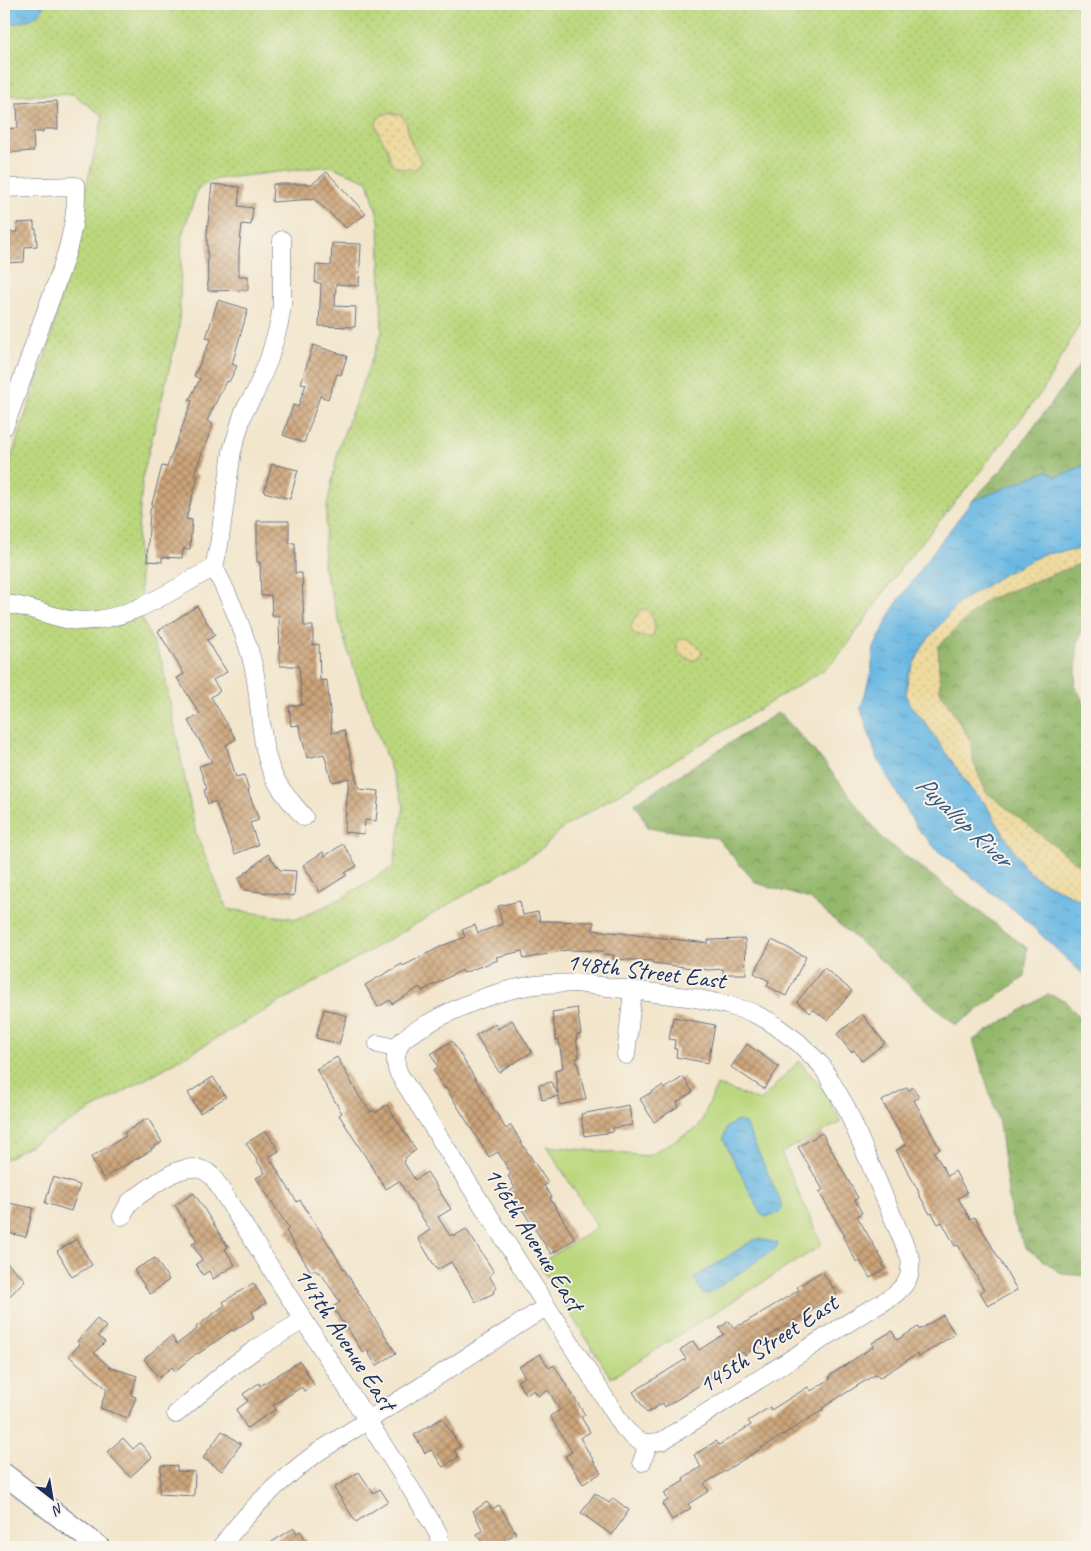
<svg xmlns="http://www.w3.org/2000/svg" width="1091" height="1551" viewBox="0 0 1091 1551" font-family="Caveat,sans-serif">
<defs>
<pattern id="grass-dots" width="8" height="8" patternUnits="userSpaceOnUse" patternTransform="scale(1.25)"><rect width="8" height="8" fill="#bbd77d"/><path d="M2 2h.1M6 6h.1" fill="none" stroke="#a0b96e" stroke-width="1.8" stroke-linecap="round"/></pattern>
<pattern id="forest-crowns" width="20" height="18" patternUnits="userSpaceOnUse" patternTransform="scale(1.25)"><rect width="20" height="18" fill="#94b86c"/><path d="M2 6a3 3 0 1 1 6 0M12 15a3 3 0 1 1 6 0" fill="none" stroke="#78965c"/></pattern>
<pattern id="sand-dots" width="8" height="8" patternUnits="userSpaceOnUse" patternTransform="scale(1.25)"><rect width="8" height="8" fill="#eeda9e"/><path d="M2 2h.1M6 6h.1" fill="none" stroke="#ccbb8a" stroke-width="1.8" stroke-linecap="round"/></pattern>
<pattern id="water-ripples" width="26" height="14" patternUnits="userSpaceOnUse" patternTransform="scale(1.25)"><rect width="26" height="14" fill="#69b8e3"/><path d="M2 4q2-2 4 0t4 0M15 11q2-2 4 0t4 0" fill="none" stroke="#5696bb"/></pattern>
<pattern id="building-cross-hatch" width="8" height="8" patternUnits="userSpaceOnUse" patternTransform="scale(1.25)"><rect width="8" height="8" fill="#cca479"/><path d="M0 0l8 8M0 8l8-8" fill="none" stroke="#a58666"/></pattern>
</defs>
<rect width="100%" height="100%" fill="#f7f3e8"/>
<filter id="ink" filterUnits="userSpaceOnUse"><feTurbulence type="fractalNoise" baseFrequency=".02" numOctaves="2"/><feDisplacementMap in="SourceGraphic" scale="10" xChannelSelector="R" yChannelSelector="G"/><feConvolveMatrix kernelMatrix="1 2 1 2 8 2 1 2 1" color-interpolation-filters="sRGB"/></filter>
<filter id="wash" filterUnits="userSpaceOnUse"><feTurbulence type="fractalNoise" baseFrequency=".0096" numOctaves="4" result="noise"/><feDisplacementMap in="SourceGraphic" scale="20" xChannelSelector="R" yChannelSelector="G"/><feGaussianBlur stdDeviation="1.12" result="paint"/><feColorMatrix in="noise" values="0 0 0 0 0 0 0 0 0 0 0 0 0 0 0 0 0 1.4 0 .05"/><feComposite in="paint" operator="in"/></filter>
<g filter="url(#wash)">
<rect width="100%" height="100%" fill="#f2e5cb"/>
<path fill="url(#grass-dots)" stroke="#6b836e" fill-rule="evenodd" d="M4,4H1087V311L1043,390L975,478L903,565L846,647L827,668L564,827L539,851L411,927L4,1160V925L5,923L4,922V647L10,462L50,341L103,116L73,94L4,96ZM330,166L368,181L379,220L382,332L339,446L327,506L323,565L348,652L404,806L393,867L338,900L297,919L227,909L196,834L162,662L143,621L137,542L143,475L179,329L182,235L198,188L217,179Z"/>
<path fill="url(#forest-crowns)" stroke="#587465" d="M1087,355V464L1056,477L972,501L1005,466Z
M1087,561V619L1078,641L1075,686L1087,708V871L986,792L974,764L970,739L940,691L938,646L986,600Z
M779,712L824,762L882,838L1027,948L1025,977L956,1025L810,899L756,883L717,838L648,827L635,803Z
M1048,994L1064,1000L1087,1026V1276L1062,1274L1025,1247L1011,1215L999,1123L973,1040Z"/>
<path fill="url(#sand-dots)" stroke="#84847e" d="M389,113L401,115L406,122L411,143L421,161L417,168C411,170 399,169 394,165C389,161 390,155 388,150C383,138 364,119 389,113Z
M1087,546V561L986,600L938,646L940,691L970,740L974,764L986,792L1087,871V904L1036,878L1024,867L984,802L970,788L922,718L909,704L906,696L908,676L923,645L958,603L1006,573L1043,554L1075,550Z
M644,609C654,614 658,628 652,637C645,638 628,636 632,624C634,619 638,614 640,610Z
M683,638C689,638 700,647 702,653L698,659C689,662 683,657 677,650V642Z"/>
<path fill="#bbd77d" stroke="#6b836e" d="M799,1061L823,1089L841,1122L781,1153L822,1245L611,1378L539,1264L597,1227L547,1146L647,1156L699,1127L717,1085L760,1101Z"/>
<path fill="url(#water-ripples)" stroke="#4274a0" d="M4,4H44C40,22 18,21 4,27Z
M1087,464V546L1075,550L1043,554L1006,573L958,603L923,645L908,676L906,696L909,704L922,718L970,788L984,802L1024,867L1036,878L1087,904V978L1018,913L937,850L917,828L877,758L861,709L871,672L874,648L894,607L930,556L972,501L1047,471L1056,477Z
M737,1121L745,1123L780,1200L782,1209L779,1213L768,1217L763,1216L760,1212L723,1139L727,1127Z
M758,1239L778,1243L776,1248L708,1294H703L694,1278L753,1240Z"/>
<g id="blocks">
<path fill="url(#building-cross-hatch)" d="M57,101L58,129H43V132H33L34,151L4,153V129L18,128L17,103Z
M327,172L366,214L346,228L314,199L272,202L273,184H312Z
M212,184L240,187L238,206L253,208L251,225L242,224L239,251V276H248V290L208,291L207,233Z
M34,222V229H36L37,246L25,247L24,262L5,263L4,232H18L17,223Z
M332,243L361,244L359,286L336,284L335,306L356,307L355,327L319,326L321,283H315L316,265L331,266Z
M218,300L248,309L232,364L237,366L229,382L226,381L207,421L213,424L194,474L198,476L186,519L192,520L190,549H183L182,558L162,557V562L147,561L150,511L162,466L167,467L192,401L189,400L200,379L194,376L211,339L206,338Z
M313,345L347,356L341,375L337,374L328,399L320,396L304,443L283,435L293,405L298,407L306,384L301,383Z
M272,464L298,470L290,499L264,492Z
M257,521H289V543H295V573H302L304,626H313V645L319,644L320,681L327,680L332,733L344,730L359,789L379,791L376,821L365,820L364,834L344,832L349,778L332,782L324,754L307,758L299,725L291,726L289,706L302,705L299,666H280L279,616H272L271,595L261,596L260,562H257Z
M197,606L215,635L207,640L227,672L213,680L220,691L211,697L236,739L226,745L236,777L244,775L249,791H248L259,820L250,823L258,845L235,854L215,801L208,804L204,790L207,789L199,766L212,762L188,721L200,714L177,678L184,674L158,631Z
M343,844L357,866L345,873L347,875L320,892L303,865L323,852L325,856Z
M268,854L280,870L296,871L294,896L244,890L238,879Z
M520,901L523,915L538,912L540,921L594,922L593,930L708,943V940L745,939L746,974H723V969L709,970L652,963V961L613,959L614,955L603,954L604,951L566,950L524,959L522,951L496,957L498,960L463,973L462,970L422,991L420,987L392,1004L390,1000L378,1007L365,985L402,964L403,966L442,946L465,937L462,930L475,925L478,933L502,924L498,906Z
M772,940L806,957L786,996L767,986L769,981L754,973Z
M824,968L852,991L828,1021L813,1009L810,1013L797,1002Z
M577,1008L581,1034L576,1035L579,1058H576L586,1099L560,1105L559,1096L542,1100L539,1085L551,1082L558,1094L555,1070L563,1068L559,1040H556L552,1012Z
M324,1009L347,1016L339,1044L316,1038Z
M862,1014L885,1043L862,1061L854,1050L851,1052L837,1034Z
M673,1017L715,1025L708,1063L676,1057L677,1049H674L675,1040L669,1039Z
M512,1020L532,1052L499,1072L476,1035L495,1024L498,1029Z
M452,1041L506,1129L511,1125L522,1144L548,1183L544,1186L552,1197L550,1198L575,1239L551,1254L510,1191L515,1188L508,1176L511,1174L498,1152L489,1157L446,1088L445,1089L433,1070L438,1067L431,1054Z
M747,1044L779,1067L764,1089L731,1067Z
M337,1057L362,1101L371,1112L374,1110L375,1113L387,1105L416,1150L405,1158L406,1159L403,1161L415,1180L427,1172L451,1209L438,1217L450,1236L453,1234L454,1236L466,1229L494,1272L489,1276L497,1288L493,1291L494,1293L476,1302L451,1262L437,1270L418,1238L430,1230L399,1181L386,1189L339,1115L342,1113L316,1069Z
M213,1077L226,1097L200,1113L188,1093Z
M683,1077L693,1092L677,1102L679,1106L654,1122L640,1099L662,1086L664,1089Z
M907,1087L909,1090L913,1087L919,1098L914,1100L940,1149L934,1152L948,1176L955,1171L967,1193L958,1198L970,1219L975,1217L1017,1290L988,1306L980,1292L984,1290L968,1261L958,1245L955,1246L942,1222L938,1224L932,1213L930,1214L918,1193L919,1192L896,1150L906,1145L882,1101Z
M629,1105L632,1125L613,1128V1132L584,1136L581,1114Z
M148,1118L162,1142L151,1149L152,1150L103,1178L91,1157L126,1136L124,1133Z
M266,1131L279,1151L269,1157L297,1202L300,1200L326,1240L396,1353L376,1366L367,1350L363,1353L343,1321L342,1322L333,1307L340,1302L320,1272L318,1273L315,1269L311,1272L286,1231L289,1228L256,1178L265,1173L246,1143Z
M822,1133L858,1198L855,1200L862,1213L857,1216L884,1263L882,1264L885,1269L870,1278L860,1261L857,1263L843,1237L845,1236L819,1192L823,1190L798,1147Z
M53,1177L80,1185L71,1211L45,1203Z
M194,1193L228,1247L225,1249L235,1265L213,1279L209,1271L203,1275L196,1264L202,1260L192,1244L197,1241L175,1205Z
M9,1203L33,1208L26,1237L4,1232Z
M77,1239L92,1265L72,1277L57,1251Z
M155,1258L169,1280L150,1294L134,1270Z
M4,1260L25,1280L4,1302Z
M822,1271L837,1294L763,1340L764,1342L745,1355L743,1352L710,1374L712,1377L689,1392L665,1407L663,1403L647,1413L633,1392L686,1359L680,1350L693,1341L699,1350L724,1334L719,1328L729,1321L734,1328L740,1324L741,1325L799,1290L797,1287Z
M253,1283L266,1303L252,1312L255,1317L233,1331L232,1330L198,1354L197,1353L175,1371L172,1367L159,1378L144,1359L171,1336L177,1344L197,1329L196,1327L225,1305L223,1302Z
M943,1315L955,1334L919,1357L917,1354L879,1378L876,1374L822,1408L823,1410L704,1484L709,1491L688,1504L691,1508L672,1520L662,1504L668,1500L664,1493L684,1481L683,1478L701,1467L694,1455L716,1441L719,1445L751,1425L748,1421L770,1407L771,1410L808,1387L811,1391L830,1379L829,1376L874,1346L872,1343L892,1331L897,1340L918,1327L919,1330Z
M97,1319L106,1327L98,1336L105,1342L94,1353L110,1367L137,1376L131,1395L136,1397L128,1418L100,1408L107,1389L69,1356L80,1344L77,1341Z
M540,1354L549,1368L554,1365L585,1415L581,1417L590,1432L580,1438L601,1473L583,1484L565,1456L572,1452L550,1416L560,1410L548,1390L538,1396L534,1390L526,1395L517,1381L525,1377L519,1367Z
M300,1361L314,1385L304,1391L302,1387L273,1405L276,1409L247,1428L236,1410L248,1401L243,1394L259,1383L260,1386Z
M442,1418L460,1446L454,1450L458,1457L443,1467L431,1450L425,1453L414,1435Z
M222,1431L241,1444L222,1471L203,1458Z
M123,1438L133,1449L140,1443L152,1457L130,1477L107,1452Z
M161,1465L177,1466V1471L195,1472L194,1496L159,1494Z
M359,1472L373,1493L380,1489L388,1501L356,1522L334,1488Z
M595,1493L609,1503L613,1498L629,1510L612,1535L581,1513Z
M487,1502L492,1509L499,1505L516,1533L494,1547H485L477,1534L483,1531L473,1511Z
M294,1528L297,1533L300,1531L311,1547H264Z"/>
</g>
</g>
<g filter="url(#ink)">
<use href="#blocks" fill-opacity="0" stroke="#666f84" stroke-width="1"/>
<g fill="none" stroke-linecap="round" stroke-linejoin="round">
<g stroke="#666f84" stroke-width="19">
<path id="minor" d="M4,188L76,186C78,233 58,278 42,322C30,357 18,392 4,427
M282,240V305L279,324L269,359L255,393L244,411L232,451L219,545L214,567C231,600 246,633 254,669C262,706 258,751 278,784C285,796 295,806 304,817
M4,604C27,605 48,616 71,620C122,627 172,590 214,567
M576,983L695,998L727,1005L751,1012L769,1021L799,1043L822,1066L846,1107L911,1260C910,1265 910,1271 909,1276C902,1295 877,1305 862,1314L662,1441C643,1445 638,1443 624,1428L399,1074C394,1063 395,1051 402,1041C408,1034 419,1029 427,1024C463,1004 504,987 546,984C556,983 566,984 576,983Z
M378,1044L398,1049
M626,1055L633,990
M122,1216L129,1203L135,1198C156,1184 189,1153 213,1177L418,1500L438,1533L441,1547
M176,1414L231,1367L256,1349L303,1320
M642,1462L648,1444
M221,1547C248,1510 281,1479 318,1452L546,1307"/>
</g>
<g stroke="#666f84" stroke-width="23">
<path id="major" d="M4,1474L99,1547"/>
</g>
<use href="#minor" stroke="#fff" stroke-width="18"/>
<use href="#major" stroke="#fff" stroke-width="21"/>
</g>
</g>
<g text-anchor="middle" dominant-baseline="central" stroke-width="4" stroke-linejoin="round" paint-order="stroke">
<g font-size="25" fill="#1b2f5e" stroke="#f7f3e8">
<text transform="translate(646 971) rotate(7)">148th Street East</text>
<text transform="translate(534 1239) rotate(58)">146th Avenue East</text>
<text transform="translate(345 1339) rotate(57)">147th Avenue East</text>
<text transform="translate(768 1344) rotate(-33)">145th Street East</text>
</g>
<g font-size="26" font-style="italic" fill="#325886" stroke="#f7f3e8">
<text transform="translate(964 821) rotate(43)">Puyallup River</text>
</g>
</g>
<rect width="1091" height="1551" fill="none" stroke="#f7f3e8" stroke-width="20"/>
<g transform="translate(52 1498) rotate(149)" stroke="#f7f3e8" stroke-width="4" paint-order="stroke">
<path d="M0-4L9 19L0 12L-9 19Z" fill="#1b2f5e"/>
<text y="-8" font-size="14" font-weight="bold" text-anchor="middle" fill="#1b2f5e">N</text>
</g>
</svg>
